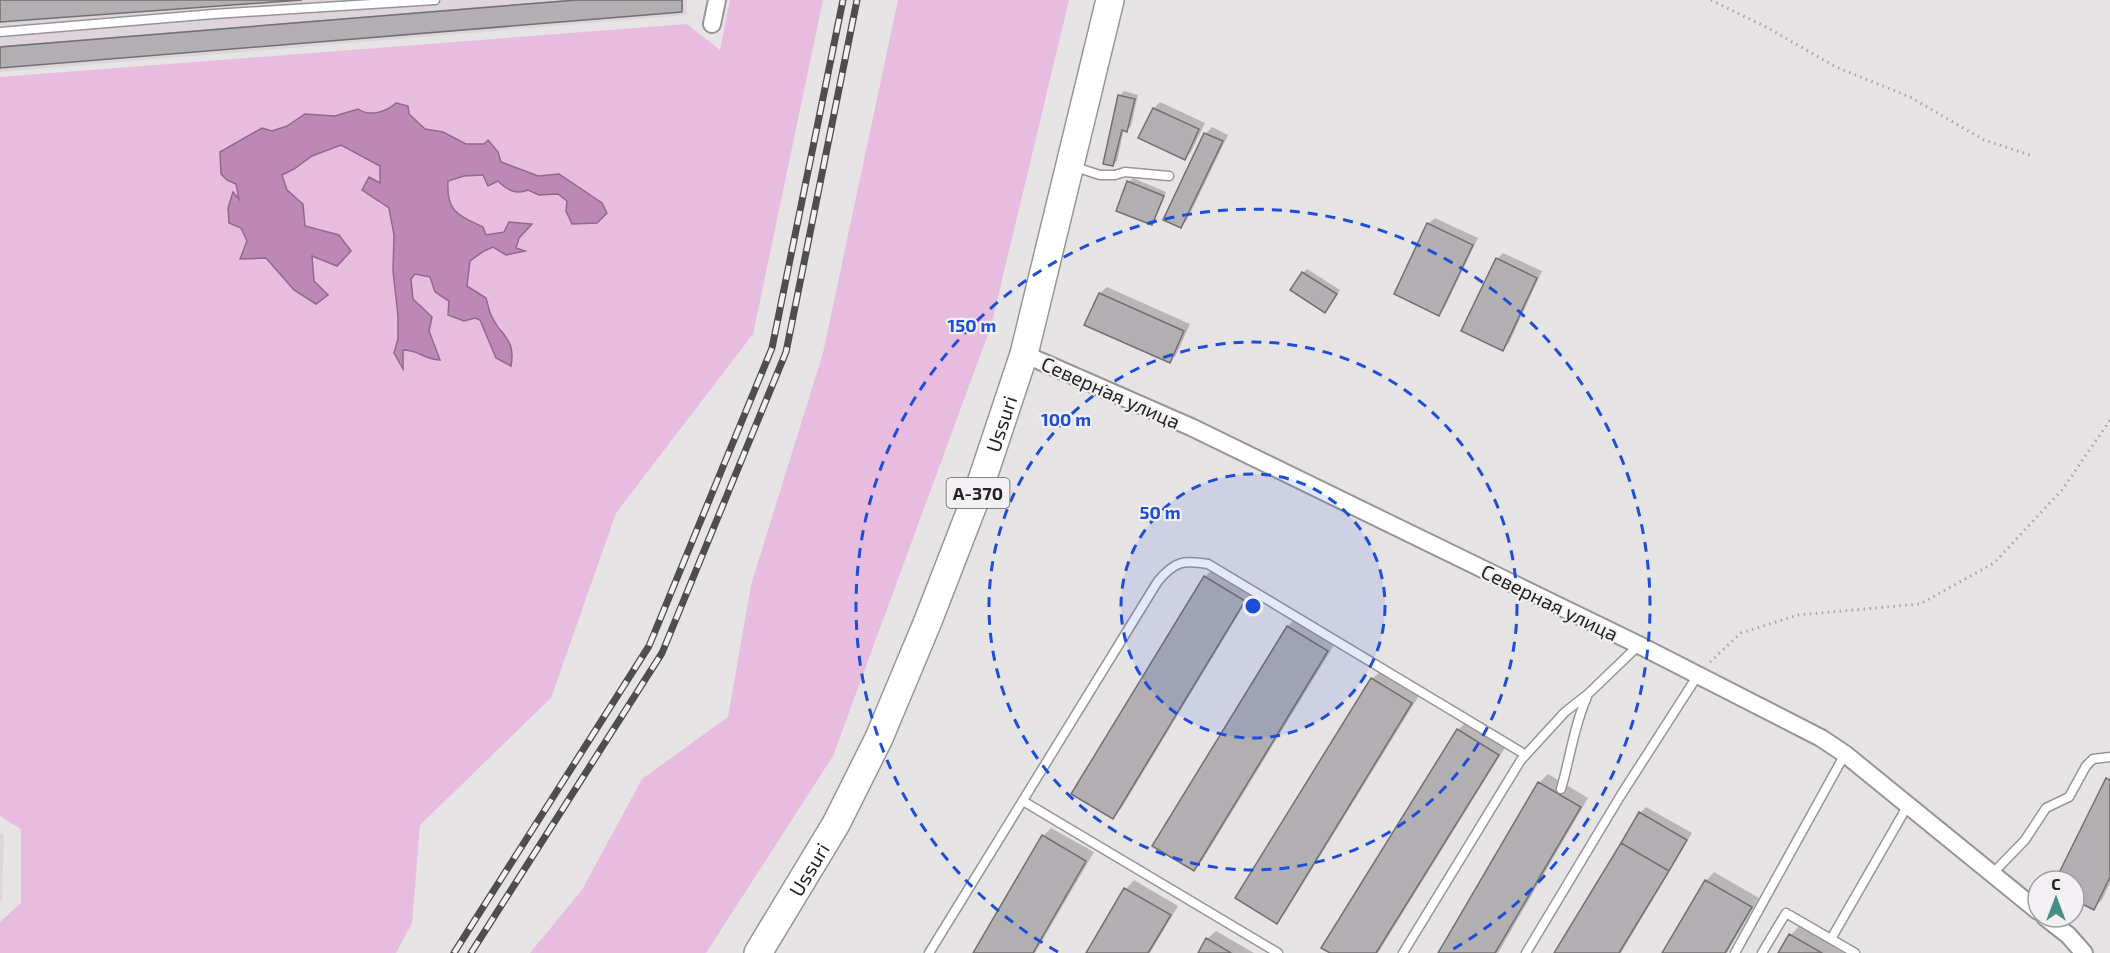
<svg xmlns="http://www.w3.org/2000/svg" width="2110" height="953" viewBox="0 0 2110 953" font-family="'Exo 2',sans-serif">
<rect width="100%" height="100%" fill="#e6e3e5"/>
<path fill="#ded4dc" d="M0,0H687V15L0,72Z
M0,832L4,835L2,901L0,902Z"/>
<path fill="#e7bcdf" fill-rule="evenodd" d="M730,0H823L753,334L616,513L551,698L420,825L412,923L396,953H0V922L21,903V829L0,816V77L687,24L720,50ZM358,109L364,113L387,111L409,113L425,129L444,132L466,144H484L498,152L501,162L538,176L559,174L601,203L607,213L567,201L558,194L539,195L484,175L464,176L448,181C446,212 458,215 483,227L486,235L532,224L519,238L516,248L523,251L506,255L493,247L484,251L470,261L467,286L486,298L492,318L502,329L496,358L480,320L475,318L464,321L449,301L435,292L430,276L415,274L411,279L413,299L432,317L429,331L440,359C422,359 420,350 403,350V368L394,353L398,339V316L393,271L394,235L389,208L378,203L380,166L341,145L312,156L294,169L282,174L287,190L303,204L305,226L339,235L312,255L314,281L294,290L266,258L247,241L241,228L234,193L239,201L236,183L262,128L272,131L287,126L305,114L335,116Z
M898,0H1069L991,326L833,756L706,953H530L582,890L642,779L728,717L751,585L823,353Z"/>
<path fill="#be88b6" stroke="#906a8a" stroke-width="1.5" d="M396,103L408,106L409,114L425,129L443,132L466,144H484L488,140L498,152L501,162L538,176L559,174L602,203L607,213L597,223L572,224L566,211L567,201L558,194L539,195L528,190C516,195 507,190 498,181L488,186L483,175L464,176L448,181C446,212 458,215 483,227L486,235L504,232L509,222L532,224L519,238L516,248L525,251L506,255L493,247L484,251L470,261L467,286L486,298C488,304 489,312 492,317C502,337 516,339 511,366L496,358L480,320L475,318L464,321L448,315L449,301L435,292L430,277L415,274L411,279L413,299L432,317L429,331L440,360C422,359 420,350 403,350V369L394,353L398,339V316L393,271L394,235L389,208L362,190L369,177L380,183V166L341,145L312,156L294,169L282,175L287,190L303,204L305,226L339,235L351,251L337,266L312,256L314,281L328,295L316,304L294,290L266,258L240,259L247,241L241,228L229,223L228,208L233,192L239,199L236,184L227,180L221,174L220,152L262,128L272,131L287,126L305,114L335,116L358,109C370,117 386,112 396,103Z"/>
<path fill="#0003" d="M567,0H683V9L0,66V46Z
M1124,91L1138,95L1131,126L1127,130L1124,129L1117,161L1113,165L1104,163L1120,95Z
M1160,102L1205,123L1191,152L1185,158L1154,108Z
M1212,127L1228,135L1187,220L1181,227L1165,219L1205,134Z
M1133,178L1166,192L1155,219L1151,223L1129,182Z
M1435,218L1478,238L1445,307L1439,314L1428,224Z
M1503,253L1542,271L1509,343L1502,349L1497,259Z
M1307,269L1340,290L1329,307L1303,273Z
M1107,287L1190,324L1176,355L1169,362L1086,324L1100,293Z
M1213,568L1252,592L1121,809L1112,817L1205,577Z
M1296,618L1336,642L1202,861L1193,869L1154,846L1288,626Z
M1381,671L1420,694L1285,913L1277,922L1372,679Z
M1466,722L1506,746L1378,953H1333L1458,730Z
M1548,774L1588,798L1498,953H1440L1539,783Z
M2110,777V883L2102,900L2093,908L2074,899V881H2057Z
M1646,807L1692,833L1621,953H1556L1640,813Z
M1051,828L1094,852L1035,953H975L1043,836Z
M1714,872L1759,898L1727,953H1664L1706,881Z
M1134,880L1178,906L1150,953H1088L1126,889Z
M1799,926L1844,953H1780L1791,935Z
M1216,931L1254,953H1199L1207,939Z"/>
<path fill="#b2afb2" stroke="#737072" stroke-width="1.5" d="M0,0H302L0,22Z
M577,0H682V12L0,68V47Z
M1118,95L1135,99L1127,132L1122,130L1113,166L1103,164Z
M1153,108L1199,129L1185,160L1138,138Z
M1204,133L1223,141L1181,228L1163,220Z
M1127,181L1164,196L1152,225L1116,211Z
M1427,223L1473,245L1439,316L1394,294Z
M1496,258L1537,278L1503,351L1461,331Z
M1302,272L1337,294L1325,313L1290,290Z
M1099,293L1184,331L1170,363L1084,325Z
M1204,576L1245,601L1113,819L1071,794Z
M1287,626L1328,651L1194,871L1152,846Z
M1371,678L1412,703L1277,924L1235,898Z
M1457,729L1499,755L1376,953H1330L1321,948Z
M2106,778L2110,780V877L2094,910L2074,900V881H2055Z
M1538,782L1581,807L1495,953H1438Z
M1639,812L1687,840L1669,871L1621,843Z
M1042,835L1086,861L1033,953H973Z
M1621,843L1669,871L1619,953H1554Z
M1705,880L1752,907L1725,953H1662Z
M1124,888L1171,915L1148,953H1086Z
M1789,934L1822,953H1778Z
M1206,938L1231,953H1198Z"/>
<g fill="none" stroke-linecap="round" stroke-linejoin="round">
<g stroke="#989597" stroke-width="11">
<path id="service" d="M0,32L214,14L435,0
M1072,166L1100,175H1115L1125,172L1169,176
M1561,789C1570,759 1574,725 1587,697
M1023,801L1278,953
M1992,874L2025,840L2046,808L2069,797L2086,766L2093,759L2110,757
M1831,939L1908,805
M929,953L1158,581C1175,561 1183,560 1208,564L1526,755
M1403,953L1521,760L1565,712L1588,694L1639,645
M1526,953L1621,795L1698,675
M1735,953L1845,754
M1762,953L1786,913L1855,953"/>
</g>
<g stroke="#989597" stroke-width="20">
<path id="minor" d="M712,24L717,0
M1024,354L1191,427L1639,645L1821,738L1845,754L2038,911
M2045,917L2068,935L2084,953"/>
</g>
<g stroke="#989597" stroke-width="30">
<g id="trunk">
<path id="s1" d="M758,953L836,824L879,738L928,621L978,492L1024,354L1110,0"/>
</g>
</g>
<path stroke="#a7a5a7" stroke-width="3" stroke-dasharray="1.5 4.5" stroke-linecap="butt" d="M1711,0L1768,28L1836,67L1910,97L1984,140L2030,155
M1710,662L1741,633L1798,615L1920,604L1994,563L2062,490L2110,420"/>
<use href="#service" stroke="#fff" stroke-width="8"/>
<use href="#minor" stroke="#fff" stroke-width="16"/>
<use href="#trunk" stroke="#fff" stroke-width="27"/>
<g stroke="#4f4d4f" stroke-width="7">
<path id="rail" d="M454,953L649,646L772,348L843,0
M471,953L662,653L786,352L857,0"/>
</g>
<use href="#rail" stroke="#f3f0f3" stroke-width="4.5" stroke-dasharray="14" stroke-linecap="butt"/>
</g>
<circle cx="1253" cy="606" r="132" fill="#1d4ed8" fill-opacity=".12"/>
<g fill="none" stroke="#1d4ed8" stroke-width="3" stroke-dasharray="10 8">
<circle cx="1253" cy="606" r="132"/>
<circle cx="1253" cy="606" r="264"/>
<path d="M1058 952A397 397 0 1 1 1448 952"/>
</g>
<g text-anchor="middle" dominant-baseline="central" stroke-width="4.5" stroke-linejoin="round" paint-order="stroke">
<rect fill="#f3f0f3" stroke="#636163" stroke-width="1.5" x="946.5" y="478" width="63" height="30" rx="4.5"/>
<g font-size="18" font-weight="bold" fill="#252425">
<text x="978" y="493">А-370</text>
</g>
<g font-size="20" fill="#252425" stroke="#f3f0f3">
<text transform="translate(1111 392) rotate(24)">Северная улица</text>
<text stroke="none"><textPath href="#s1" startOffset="584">Ussuri</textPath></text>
<text transform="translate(1550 602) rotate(26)">Северная улица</text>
<text stroke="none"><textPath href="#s1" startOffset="98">Ussuri</textPath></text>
</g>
</g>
<circle cx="1253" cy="606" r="9" fill="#1d4ed8" stroke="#f3f0f3" stroke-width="3"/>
<g font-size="18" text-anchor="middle" font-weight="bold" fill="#1d4ed8" stroke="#f3f0f3" stroke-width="4.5" stroke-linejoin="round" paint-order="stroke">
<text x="972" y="332">150 m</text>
<text x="1066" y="426">100 m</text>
<text x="1160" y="519">50 m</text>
</g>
<g transform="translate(2056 899)"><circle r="28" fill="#f3f0f3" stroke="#a19ea1" stroke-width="1.5"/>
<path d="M0-4.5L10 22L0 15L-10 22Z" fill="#498e82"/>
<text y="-9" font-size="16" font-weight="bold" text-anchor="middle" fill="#252425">С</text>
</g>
</svg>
